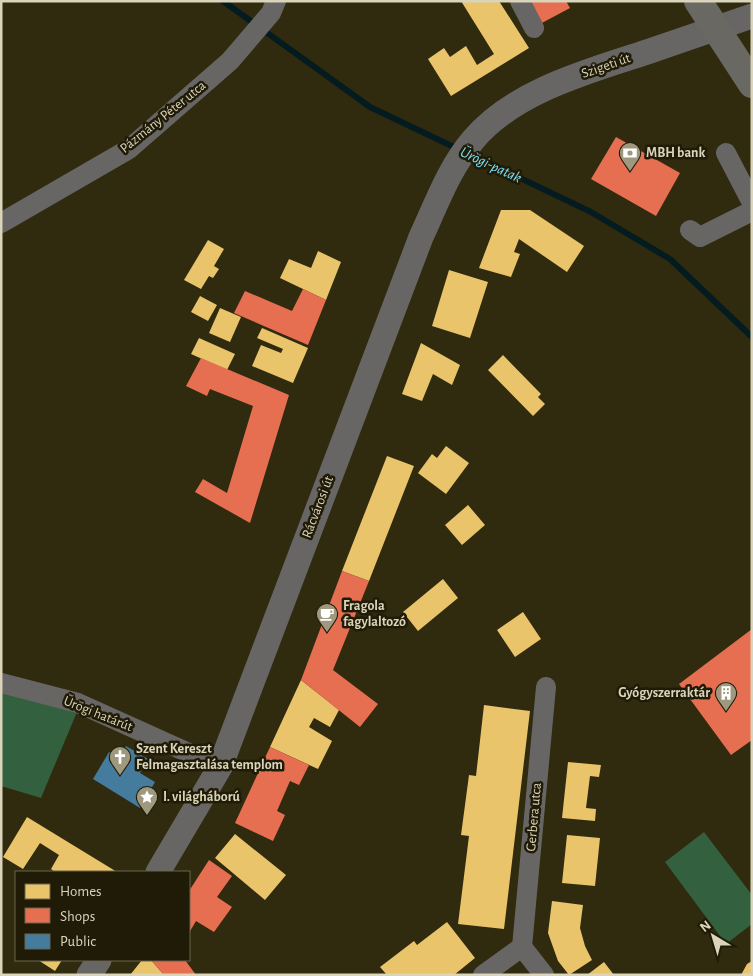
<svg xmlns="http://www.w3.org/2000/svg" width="753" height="976" viewBox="0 0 753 976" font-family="'Alegreya Sans',sans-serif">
<rect width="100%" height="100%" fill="#302a0e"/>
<path fill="#33603f" d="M1,690L77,712L41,798L1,786Z
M704,832L752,895V924L726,944L665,862Z"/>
<path fill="#e9c46a" d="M461,1H499L529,48L451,96L428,59L444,48L450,57L466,46L477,65L494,54Z
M501,210H530L584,246L567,272L519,239L514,252L520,254L511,277L479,268Z
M208,240L224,249L214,266L219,269L213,278L209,276L201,289L184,280Z
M318,251L341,262L326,300L280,278L289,259L311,268Z
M449,270L488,282L470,338L432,326Z
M200,296L217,305L208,321L191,312Z
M220,308L241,317L230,342L209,333Z
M262,328L308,348L293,383L252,366L261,345L281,353L283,349L257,338Z
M199,338L235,354L227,370L191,354Z
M421,343L460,365L452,385L433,374L422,401L402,394Z
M503,355L541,394L538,397L545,404L533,416L488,370Z
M446,446L469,463L446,494L418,473L432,454L437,458Z
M387,456L414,466L369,581L342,571Z
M468,505L485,525L462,545L445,525Z
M443,579L458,598L418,631L403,612Z
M523,612L541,639L515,657L497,630Z
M301,680L339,710L330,727L314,718L309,727L332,741L318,769L270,747Z
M484,705L530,711L504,929L458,924L469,836L461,835L469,775L476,776Z
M568,762L601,765L599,777L590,776L586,808L596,809L595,821L562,818Z
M27,817L117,872H55L51,869L59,855L40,843L23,869L3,857Z
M235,834L286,875L265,900L215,858Z
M567,835L600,838L595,886L562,883Z
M552,901L583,905L580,928L585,946L592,960L569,975L558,961L548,933Z
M447,922L475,958L454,975H387L380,967L414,941L417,945Z
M38,960H62L55,971Z
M142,960H151L164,975H130Z
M752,961V975H741L747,964Z
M604,962L614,975H587Z"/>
<path fill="#e76f51" d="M527,1H566L570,8L540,24Z
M616,137L680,173L656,216L591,179Z
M303,289L326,300L308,345L234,313L245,291L292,311Z
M201,358L289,395L250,523L195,492L203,479L227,493L253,406L210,389L207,396L186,386Z
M342,571L369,581L333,670L378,704L360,727L301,680Z
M752,629V740L731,755L679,684Z
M270,747L309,765L299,785L290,781L277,811L285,815L273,841L235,823Z
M209,860L232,876L217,897L232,907L214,932L196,921L189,933V891Z
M151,960H185L196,975H164Z"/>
<path fill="#457b9d" d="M126,746L148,759L140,773L155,782L140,808L93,779L109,752L119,758Z"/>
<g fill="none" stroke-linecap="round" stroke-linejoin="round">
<path stroke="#041c20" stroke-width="6" d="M223,1L370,107L458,149
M470,154L591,212L670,259L752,337"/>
<path stroke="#676664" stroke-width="20" d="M520,1L534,28
M726,153L752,203
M1,223L129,149L230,61L271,13L276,1
M690,230L700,237L752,211
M1,683L78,703L220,767
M522,947L546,687
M483,975L522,947L544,975"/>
<path stroke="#676664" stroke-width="25" d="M158,872L220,767L421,237C436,205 449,168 473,140C514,91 589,71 647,52C682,40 717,28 752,16
M89,975L99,960"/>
<path stroke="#696862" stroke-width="28" d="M698,1L752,84"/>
</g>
<defs>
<g id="bank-pin" transform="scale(1.125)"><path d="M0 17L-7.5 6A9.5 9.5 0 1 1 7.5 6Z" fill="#9e987e" stroke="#201b07"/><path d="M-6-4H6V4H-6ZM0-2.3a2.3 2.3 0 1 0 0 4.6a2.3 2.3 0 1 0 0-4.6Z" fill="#fff"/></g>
<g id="cafe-pin" transform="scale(1.125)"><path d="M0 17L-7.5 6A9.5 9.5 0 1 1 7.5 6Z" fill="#9e987e" stroke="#201b07"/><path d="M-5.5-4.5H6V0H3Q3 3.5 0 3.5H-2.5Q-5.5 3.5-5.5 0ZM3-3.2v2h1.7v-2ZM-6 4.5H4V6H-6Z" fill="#fff"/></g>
<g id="building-pin" transform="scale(1.125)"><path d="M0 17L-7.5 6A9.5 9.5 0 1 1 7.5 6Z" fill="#9e987e" stroke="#201b07"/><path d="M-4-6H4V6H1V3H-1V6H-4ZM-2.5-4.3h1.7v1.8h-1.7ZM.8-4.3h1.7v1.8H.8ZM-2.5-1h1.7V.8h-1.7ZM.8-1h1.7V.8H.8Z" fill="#fff"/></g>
<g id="church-pin" transform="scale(1.125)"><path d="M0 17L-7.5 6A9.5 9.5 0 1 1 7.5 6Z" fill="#9e987e" stroke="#201b07"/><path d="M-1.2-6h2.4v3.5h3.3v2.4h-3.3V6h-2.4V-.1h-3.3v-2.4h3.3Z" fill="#fff"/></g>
<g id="sight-pin" transform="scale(1.125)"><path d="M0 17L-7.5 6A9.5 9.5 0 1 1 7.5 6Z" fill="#9e987e" stroke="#201b07"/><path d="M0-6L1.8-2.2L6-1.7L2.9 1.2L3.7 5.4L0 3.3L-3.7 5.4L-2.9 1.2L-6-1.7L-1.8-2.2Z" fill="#fff"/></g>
</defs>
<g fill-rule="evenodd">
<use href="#bank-pin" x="630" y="153"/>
<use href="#cafe-pin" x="327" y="614"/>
<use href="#building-pin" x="726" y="693"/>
<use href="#church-pin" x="120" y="757"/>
<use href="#sight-pin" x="147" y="797"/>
</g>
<g text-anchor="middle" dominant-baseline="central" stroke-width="5" stroke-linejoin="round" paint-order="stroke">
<g font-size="14" fill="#dad4bb" stroke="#201b07">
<text transform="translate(606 66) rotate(-19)">Szigeti út</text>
<text transform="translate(163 117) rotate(-39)">Pázmány Péter utca</text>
<text transform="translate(318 507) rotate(-69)">Rácvárosi út</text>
<text transform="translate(98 714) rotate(22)">Ürögi határút</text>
<text transform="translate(534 817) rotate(-85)">Gerbera utca</text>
</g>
<g font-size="14" font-weight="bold" fill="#dad4bb" stroke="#201b07" text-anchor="start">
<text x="646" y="153">MBH bank</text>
<text x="343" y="606">Fragola<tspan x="343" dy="16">fagylaltozó</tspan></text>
<text x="710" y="693" text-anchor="end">Gyógyszerraktár</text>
<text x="136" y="749">Szent Kereszt<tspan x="136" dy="16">Felmagasztalása templom</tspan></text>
<text x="163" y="797">I. világháború</text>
</g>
<g font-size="15" font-style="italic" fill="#80e1f8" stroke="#201b07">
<text transform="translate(491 165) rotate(25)">Ürögi-patak</text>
</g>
</g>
<rect width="753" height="976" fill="none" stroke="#dad4bb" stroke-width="5"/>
<rect x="15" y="871" width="175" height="90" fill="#201b07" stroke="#6a654f"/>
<rect x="25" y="884" width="25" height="15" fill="#e9c46a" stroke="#6a654f"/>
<text x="60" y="896" font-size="15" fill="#dad4bb">Homes</text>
<rect x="25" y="908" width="25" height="15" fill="#e76f51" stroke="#6a654f"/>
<text x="60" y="921" font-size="15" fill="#dad4bb">Shops</text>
<rect x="25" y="934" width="25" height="15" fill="#457b9d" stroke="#6a654f"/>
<text x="60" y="946" font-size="15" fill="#dad4bb">Public</text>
<g transform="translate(713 936) rotate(322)" stroke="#201b07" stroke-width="4" paint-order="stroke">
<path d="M0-4L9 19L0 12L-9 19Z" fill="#dad4bb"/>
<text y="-8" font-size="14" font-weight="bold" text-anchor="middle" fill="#dad4bb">N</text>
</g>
</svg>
